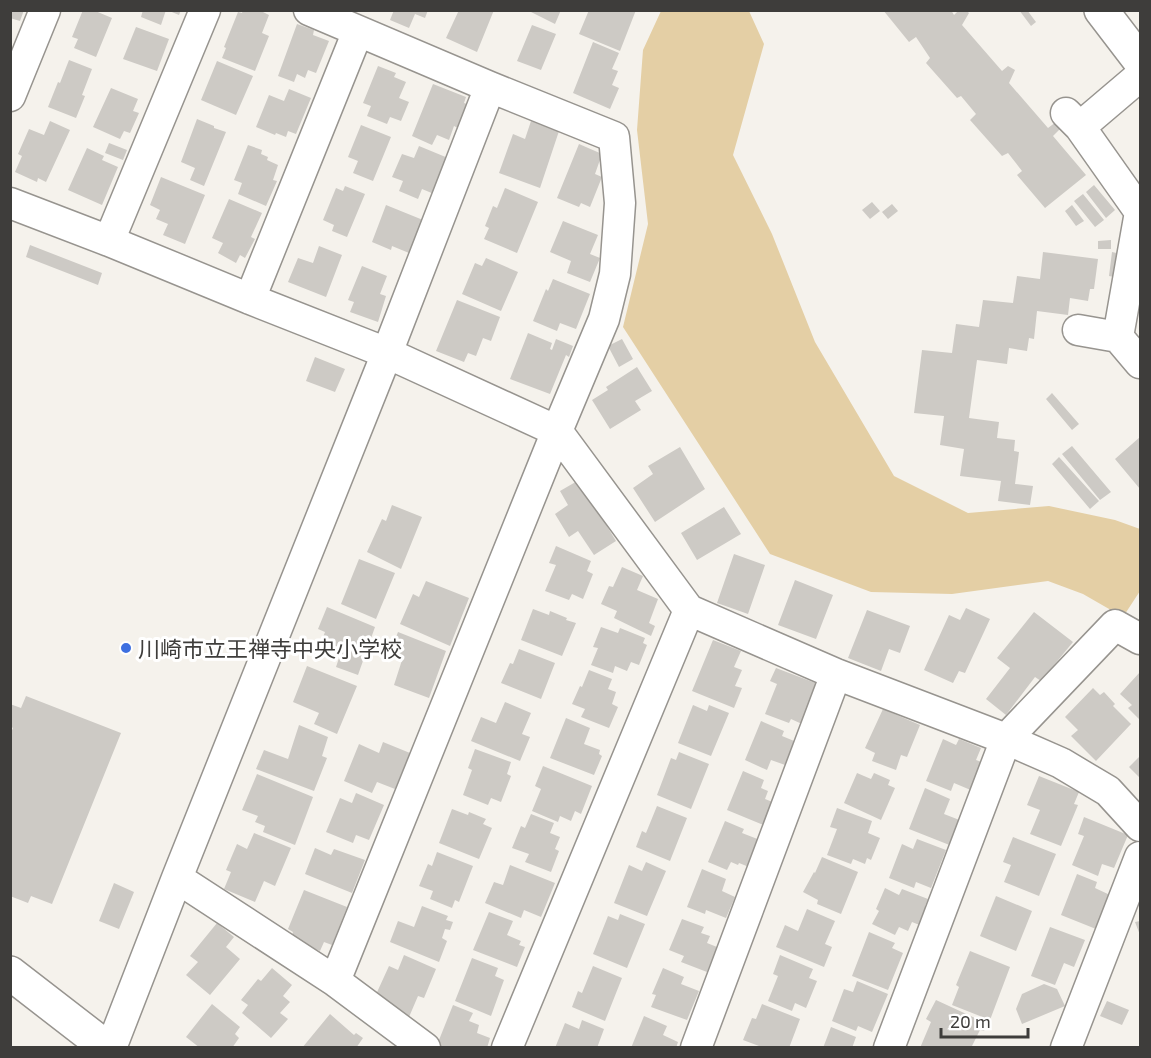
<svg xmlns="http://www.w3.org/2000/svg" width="1151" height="1058" viewBox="0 0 1151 1058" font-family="'Exo 2','Noto Sans JP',sans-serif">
<rect width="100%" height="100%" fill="#f5f2ec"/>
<path fill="#e4cfa5" d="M661,11H749L764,44L733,155L772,234L815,342L894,476L968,513L1049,506L1115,520L1140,529V591L1123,617L1083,594L1048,581L952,594L871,592L770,554L623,327L648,224L637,130L643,50Z"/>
<path fill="#cdcac5" d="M10,10H24L20,21L10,18Z
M83,10H93L112,18L96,57L74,48L78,39L72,37Z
M143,10H166L161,25L141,17Z
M167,10H181L179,15Z
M243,10H259L269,15L262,33L269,36L255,71L222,58L226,48L224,47L238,12L242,13Z
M394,10H428L425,18L415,14L409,28L390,20Z
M459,10H494L477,52L446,38Z
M527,10H561L555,24Z
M589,10H636L620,51L579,34Z
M883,10H951L954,15L959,10H966L969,13L962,25L1002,71L1008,66L1015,70L1009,83L1048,128L1056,122L1061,128L1053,136L1086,175L1045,208L1017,175L1022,171L1008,153L1002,156L970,120L976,114L961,96L957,98L926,63L930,58L916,37L909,42Z
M1019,10H1027L1036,22L1031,26Z
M297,24L314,30L313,35L329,41L316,73L308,70L305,78L297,74L294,82L278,76Z
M532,25L556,34L541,70L517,61Z
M136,27L169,39L157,71L123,59Z
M593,42L619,53L612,69L618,71L612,85L619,88L610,109L573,93Z
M69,60L92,69L82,95L85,96L76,118L48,107L58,82L60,83Z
M217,61L253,76L236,115L201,100Z
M378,66L396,73L394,77L406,82L399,98L409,102L401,121L390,117L387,124L367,116L371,106L363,103Z
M433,84L466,97L464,103L470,105L460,129L454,126L449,140L437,135L432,145L412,136Z
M111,88L138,99L133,111L139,113L130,133L124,131L120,139L93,127Z
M289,89L311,98L296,134L288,131L286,137L276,133L275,135L256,127L269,95L284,101Z
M197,119L214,126V128L226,132L204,186L190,180L195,168L181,162Z
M50,121L70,130L46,182L38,178L37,182L15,172L22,156L18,154L29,129L44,135Z
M531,121L559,131L540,188L499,173L513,134L525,139Z
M361,125L391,137L373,181L353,173L358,161L348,157Z
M109,143L127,150L123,160L105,153Z
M579,144L602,154L595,174L602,177L590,207L581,203L579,207L557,198Z
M248,145L262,150L261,154L268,157L267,160L278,165L273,180L277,181L266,206L238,194L242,183L234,180Z
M419,146L448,158L434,194L422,189L418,199L399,191L403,181L392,177L402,154L414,158Z
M87,148L104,156L102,160L118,167L102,205L68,190Z
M161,177L205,195L185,244L163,235L168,224L156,219L160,210L150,205Z
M1094,185L1115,210L1106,218L1086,192Z
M345,186L365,194L347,237L332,231L334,225L323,220L336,188L343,191Z
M505,188L538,202L517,253L484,239L489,228L485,226L493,206L497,208Z
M1083,194L1104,220L1095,227L1074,201Z
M229,199L262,213L251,237L255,239L245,258L240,255L236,263L218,253L223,243L212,238Z
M872,202L880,211L870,219L862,210Z
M892,204L898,211L888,219L882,212Z
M386,205L423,220L409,253L392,246L391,250L372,242Z
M1072,205L1084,221L1076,226L1065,211Z
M563,221L598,235L590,254L600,258L590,282L567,273L571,261L550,252Z
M1111,240V249H1098V241Z
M30,245L102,273L98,285L26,257Z
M319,246L342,255L326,297L288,282L298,258L313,263Z
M1043,252L1098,259L1094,289H1090L1088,301L1070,298L1068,315L1037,311L1034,339L1029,338L1027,351L1009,348L1007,364L977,360L969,418L999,422L997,438L1015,440L1014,451L1019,452L1015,484L1033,486L1030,505L998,501L1001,481L960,476L964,449L940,445L944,416L914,413L922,350L952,353L956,324L979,327L983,300L1013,303L1017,276L1040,279Z
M1112,252L1121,254L1119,278L1109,276Z
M486,258L518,272L501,311L462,294L475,263L482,266Z
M362,266L387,276L380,294L386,296L378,322L350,312L354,302L348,300Z
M553,279L590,294L576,329L560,323L557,331L533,321L546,289L548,291Z
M457,300L500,317L491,341L483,338L476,356L468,353L464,362L436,351Z
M528,333L552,343L550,349L552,350L556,339L573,346L569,357L566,355L550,394L510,379Z
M622,339L633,359L619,367L608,346Z
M315,357L345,369L335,392L306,381Z
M637,367L652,391L635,401L641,410L610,429L592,400L608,390L606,387Z
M1052,393L1079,424L1072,430L1046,399Z
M1140,437V489L1115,459Z
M1072,446L1111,492L1100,500L1062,454Z
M680,447L705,489L655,522L633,488L653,474L648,466Z
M1059,457L1099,501L1090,509L1052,464Z
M579,480L616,541L594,555L578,531L569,537L555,514L568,505L560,491Z
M392,505L422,517L401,569L367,552L382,519L386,521Z
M724,507L741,534L697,560L681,533Z
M556,546L591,561L587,571L593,574L583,599L572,594L569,600L545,591L556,565L549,563Z
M734,554L765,565L748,614L717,603Z
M359,559L395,573L376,619L341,604Z
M622,567L643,576L637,590L658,599L649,623L655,626L651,636L614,618L617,611L601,604L609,586L613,587Z
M795,580L833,595L816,639L778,625Z
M426,581L469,598L450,646L400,624L413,594L419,597Z
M327,607L375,627L358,675L336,667L339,658L318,650L325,632L318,629Z
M966,608L990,619L965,673L959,671L953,683L924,670L949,615L960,620Z
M533,609L549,615L550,611L567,618L566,620L576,623L562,656L521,640Z
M867,610L910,626L900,653L889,649L881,671L848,658Z
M1034,612L1073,642L1041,681L1035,677L1006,715L986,699L1010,668L997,658Z
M601,627L618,633L620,628L645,638L643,643L647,645L639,665L631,662L627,671L615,666L613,673L591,665L598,648L593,647Z
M398,632L446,651L429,698L394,685L403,657L390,652Z
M713,640L741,651L734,667L742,670L735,686L742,688L734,708L692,691Z
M519,649L555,663L541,699L501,683L510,663L513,664Z
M307,666L357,686L337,734L314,724L319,713L293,702Z
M776,668L818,684L802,724L791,719L789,723L765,714L777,684L770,681Z
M589,670L612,679L608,689L616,692L612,704L618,707L609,728L581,717L585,709L572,704L580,686L582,687Z
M1140,672V720L1128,708L1132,705L1120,694Z
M1093,688L1100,695L1104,692L1115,704L1113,706L1131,724L1096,761L1071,736L1078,730L1065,717Z
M26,696L121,733L52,904L31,896L28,903L10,896V735L13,728L10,726V704L21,708Z
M505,702L531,713L522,734L530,737L520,761L471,741L481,717L496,723Z
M693,705L707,711L709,705L729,713L711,756L678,743Z
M883,709L920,725L907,757L901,755L896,770L872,761L875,753L865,748Z
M566,718L590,728L584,744L600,750L599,754L602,756L594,775L550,758Z
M761,721L784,731L782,736L799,743L788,766L771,760L767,770L745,760Z
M299,725L328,737L322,756L327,758L314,791L256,769L264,750L288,759Z
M943,739L956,745L959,739L981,748L976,760L984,763L973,791L954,783L951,791L926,781Z
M383,742L410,753L395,789L377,782L372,793L344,781L359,744L379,753Z
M475,749L511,762L507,774L511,776L501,802L491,798L488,805L463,795L472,770L468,768Z
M679,752L709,764L691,809L657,795L671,758L676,760Z
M1140,756V778L1129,767Z
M543,766L592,786L581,814L575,811L571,821L560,816L558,822L532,811L541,789L535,786Z
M743,771L764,780L761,788L768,791L765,799L775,803L766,826L727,810Z
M857,773L871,779L874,773L890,780L888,785L895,788L881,820L844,803Z
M257,774L313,797L295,845L263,832L265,826L255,822L258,816L242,810Z
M1039,776L1079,792L1074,804L1078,805L1061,846L1030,834L1040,810L1027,805Z
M925,788L950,799L944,814L962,821L952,846L909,829Z
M356,793L384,805L369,840L356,835L353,843L326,832L340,798L352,803Z
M657,806L687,818L670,861L636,847L642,831L646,833Z
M837,808L872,821L868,833L880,838L871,860L867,858L865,864L853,859L851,864L827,855L837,829L830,827Z
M452,809L468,815L469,812L486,819L483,824L492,828L479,859L439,843Z
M531,814L554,823L550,833L560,837L555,849L559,851L551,872L525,862L529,854L512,848L521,826L525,828Z
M1084,817L1128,835L1114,868L1102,864L1098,876L1072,865L1084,836L1078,834Z
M725,821L744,829L742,833L760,840L749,867L739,863L738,865L731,862L727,870L708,862Z
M254,833L291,848L275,886L264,881L255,902L224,889L231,872L226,870L237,844L247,849Z
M1013,837L1056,854L1039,896L1004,882L1011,865L1003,862Z
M917,839L946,850L931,888L916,882L914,888L889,878L902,844L913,849Z
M315,848L331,855L334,849L365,860L352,893L305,874Z
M437,852L473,866L459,902L455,900L452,908L430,899L433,891L419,886L428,864L432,866Z
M822,857L858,872L841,914L817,904L818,900L803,892L814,872L815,873Z
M646,862L666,871L647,916L614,903L629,865L642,871Z
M510,865L555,883L541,917L524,910L521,918L485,903L494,882L503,885Z
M702,869L726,879L722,891L735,897L726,918L706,910L705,914L687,907Z
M1077,874L1097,882L1095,888L1110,895L1096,929L1061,915Z
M114,883L134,892L119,929L99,921Z
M885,888L899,895L902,889L928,899L925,906L930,908L922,926L912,922L908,931L899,927L895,935L872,924L879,911L876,909Z
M304,890L347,907L332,945L324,942L320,951L291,939L293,932L288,929Z
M996,896L1032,911L1016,951L980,936Z
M422,906L448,916L446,920L453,922L450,930L445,929L442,938L447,941L439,962L390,942L398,921L414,927Z
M807,909L835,921L825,944L832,947L824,967L776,947L785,925L798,931Z
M489,912L513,921L507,935L521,941L519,945L525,947L517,967L473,950Z
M620,914L645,924L627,968L593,954L608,916L618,920Z
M682,919L704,927L701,933L710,936L707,943L717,947L707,972L681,962L684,956L669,950Z
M1140,921V935L1135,922Z
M217,923L234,937L226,947L240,959L210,995L186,975L198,962L190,956Z
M1050,927L1085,940L1074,967L1064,963L1055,985L1031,976Z
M869,932L895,943L892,948L903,953L888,990L852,976Z
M970,951L1010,967L990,1020L952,1005L959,987L956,985Z
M404,955L436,969L424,998L418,996L409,1017L373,1001L389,966L398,970Z
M780,955L813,969L809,978L817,981L806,1008L795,1003L792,1011L768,1001L778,976L773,974Z
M472,958L498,968L495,976L504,980L491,1016L455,1001Z
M593,966L622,978L605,1021L572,1007L578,991L582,993Z
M272,968L292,985L283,996L290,1002L280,1013L288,1019L271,1038L242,1013L248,1005L241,1000L258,979L261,981Z
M663,968L684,977L681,984L699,991L687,1020L651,1007L656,995L652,994Z
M857,981L888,994L872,1032L858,1026L856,1031L832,1021L844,989L853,992Z
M1044,984L1057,989L1065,1006L1022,1024L1016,1009L1022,994Z
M936,1000L988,1024L984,1031L980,1030L971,1048H920L931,1022L926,1019Z
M1107,1001L1129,1010L1122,1025L1100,1016Z
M212,1004L240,1027L235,1034L239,1038L232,1048H200L186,1037Z
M762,1004L800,1019L789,1048H758L759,1046L743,1040L752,1018L756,1019Z
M453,1005L473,1013L469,1021L479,1025L477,1033L490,1038L487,1048H445L437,1045Z
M330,1014L354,1035L356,1033L363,1038L356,1048H302Z
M644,1016L667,1026L663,1035L678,1042L676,1048H631Z
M582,1020L604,1029L597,1048H555L565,1023L579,1029Z
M831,1027L856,1037L852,1048H823Z"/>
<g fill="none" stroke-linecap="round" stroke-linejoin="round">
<g stroke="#97948f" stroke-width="33">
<path id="street" d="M309,10L490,87L614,137L620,203L615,274L604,319L557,431L335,981
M10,96L45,10
M1066,113L1080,127L1140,212L1118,337
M1080,127L1140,76
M10,203L109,241L250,299L387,353L557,431L689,610L836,674L1006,739L1061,763L1108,791L1140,826
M109,241L205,10
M250,299L358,31
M1078,330L1118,337L1140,363
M177,878L335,981L425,1048
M111,1048L177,878L387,353L490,87
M507,1048L689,610
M696,1048L836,674
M889,1048L1006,739L1115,625L1140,639
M1066,1048L1140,857"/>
</g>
<g stroke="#97948f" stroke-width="36">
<path id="secondary" d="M1101,10L1140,61
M10,973L107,1048"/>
</g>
<use href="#street" stroke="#fff" stroke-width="30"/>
<use href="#secondary" stroke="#fff" stroke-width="33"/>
</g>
<circle fill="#3d6fe0" stroke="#fff" stroke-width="2" cx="126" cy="648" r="6"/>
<g text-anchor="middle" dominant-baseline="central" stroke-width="6" stroke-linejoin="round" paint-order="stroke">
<g font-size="22" fill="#3e3d3b" stroke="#fff" text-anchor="start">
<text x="138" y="648">川崎市立王禅寺中央小学校</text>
</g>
</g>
<rect width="1151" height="1058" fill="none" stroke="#3e3d3b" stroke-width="24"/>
<path d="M941 1028v9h87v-9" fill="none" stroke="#3e3d3b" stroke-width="3"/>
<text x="950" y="1028" font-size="18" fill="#3e3d3b" stroke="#ffffff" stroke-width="4.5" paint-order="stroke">20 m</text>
</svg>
